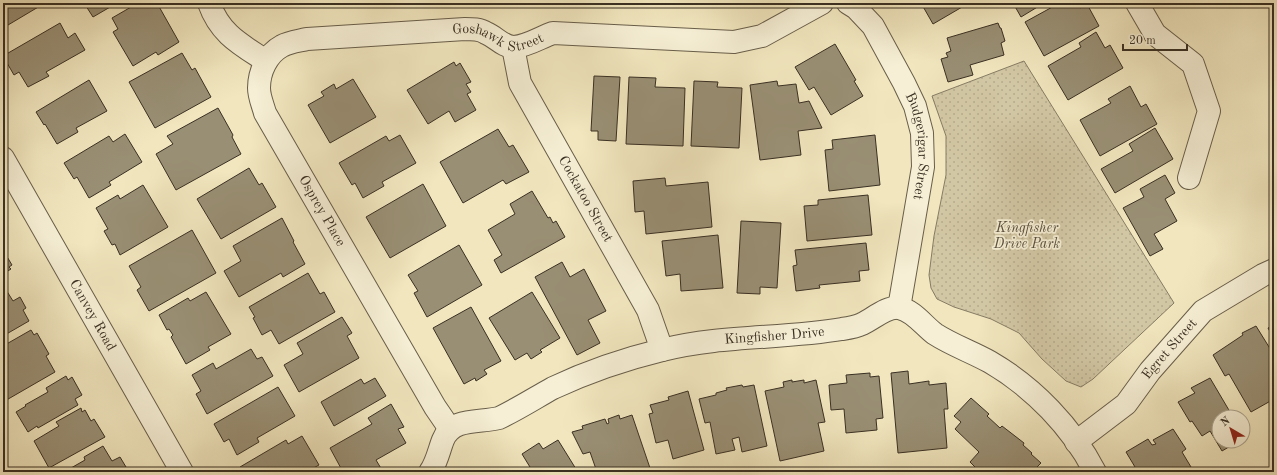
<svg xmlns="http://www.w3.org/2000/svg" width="1277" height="475" viewBox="0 0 1277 475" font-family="'Old Standard TT',serif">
<defs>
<pattern id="grass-dots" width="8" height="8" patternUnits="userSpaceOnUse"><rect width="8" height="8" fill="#d2c7a4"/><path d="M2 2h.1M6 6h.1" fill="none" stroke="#b5ab8d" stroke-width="1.8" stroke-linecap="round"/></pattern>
</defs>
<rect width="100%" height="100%" fill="#f1e6be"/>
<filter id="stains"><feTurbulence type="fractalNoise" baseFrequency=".005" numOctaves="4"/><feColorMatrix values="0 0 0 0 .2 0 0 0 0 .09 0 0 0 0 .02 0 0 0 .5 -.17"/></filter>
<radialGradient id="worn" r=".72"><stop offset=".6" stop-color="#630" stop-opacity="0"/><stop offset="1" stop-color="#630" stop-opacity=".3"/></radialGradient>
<path fill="url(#grass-dots)" stroke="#867c64" d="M1024,61L1174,303L1093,379L1081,387L1066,381L1042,359L1019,333L991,319L954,307L937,299L931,288L929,275L934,236L946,175V136L932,96Z"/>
<path fill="#998f74" stroke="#3a3023" d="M3,3H45L3,28Z
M84,3H117L93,17Z
M138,3H157L179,42L158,55L156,52L133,66L113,32L118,29L112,18Z
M921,3H969L933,24Z
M1013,3H1044L1021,17Z
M1055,3H1078L1080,8L1087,4L1099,26L1044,56L1025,22L1056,5Z
M60,23L68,38L75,33L85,50L46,72L49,76L28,87L19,72L14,75L3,56Z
M998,23L1000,28H1001L1005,41L1001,43L1004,55L970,65L973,75L948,82L941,59L948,57L946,53L951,51L947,38Z
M1096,32L1105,48L1110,45L1123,68L1068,100L1048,66L1081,47L1079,43Z
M835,44L856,80L854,81L863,96L831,115L814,87L809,90L795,67Z
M182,53L192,70L195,68L211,97L155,128L129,82Z
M454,62L456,66L460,63L471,82L466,84L471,92L467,94L476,110L455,122L449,111L428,124L407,90Z
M594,76L620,77L616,141L598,140V131H591Z
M629,77L656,78L655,87L685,88L683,146L626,144Z
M353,79L376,117L330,143L308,105L324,96L321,92L334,84L336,89Z
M89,80L107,111L76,128L78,132L57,144L45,124L44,125L36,112Z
M694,81L718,82L717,87L742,88L739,148L691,146Z
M777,81L778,86L796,84L799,103L809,101L822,128L798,131L801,155L760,160L750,85Z
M1130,86L1141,107L1146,104L1157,124L1100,156L1080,120L1111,103L1108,99Z
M218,108L233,135L232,137L241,154L176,190L156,154L173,144L167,136Z
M1155,128L1173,159L1115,193L1101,169L1133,151L1129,144Z
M498,129L509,147L513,145L529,172L506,184L503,180L463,203L440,162Z
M125,134L142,162L109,182L111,185L89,198L77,177L74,179L64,163L109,136L113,142Z
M400,135L416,163L382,182L384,186L363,198L355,183L352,185L339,163L386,136L389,141Z
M875,135L880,185L829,191L825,150L833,149L832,140Z
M249,168L259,185L262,183L276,207L221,239L197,199Z
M1165,175L1175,193L1165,199L1177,221L1154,234L1163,249L1150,256L1123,208L1144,197L1140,189Z
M665,178L666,186L708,182L712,227L646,234L644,211L635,212L633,181Z
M423,184L446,226L390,258L366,217Z
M143,185L168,227L120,255L115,244L112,245L104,231L108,229L96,208L118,195L120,199Z
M532,191L548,218L550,217L553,223L556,221L565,237L501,273L494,260L502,255L488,230L515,214L510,204Z
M868,195L872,235L807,241L804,206L818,205V200Z
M282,218L294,241L293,242L305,264L283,277L281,273L239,297L224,271L241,261L233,246Z
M741,221L781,223L777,288L760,287V294L737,293Z
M192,230L216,273L149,311L137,290L141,287L129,266Z
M718,235L723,288L681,291L680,274L666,276L662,241Z
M866,243L869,270L859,271L860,281L819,285L820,288L796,291L793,266L797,265L795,250Z
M459,245L482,285L427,317L414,293L418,291L408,275Z
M3,250L12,265L9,267L11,269L3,274Z
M562,262L570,277L584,269L606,311L588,320L600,343L577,355L535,277Z
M308,273L320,294L324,292L335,312L279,344L271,330L262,335L253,318L255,317L249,307Z
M3,285L13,301L20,297L26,308L23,310L29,321L3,336Z
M206,292L231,334L208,347L210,350L186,364L171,337L173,335L169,329L167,330L159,315L188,298L190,301Z
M532,292L560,338L540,350L542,352L531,359L527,353L515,360L489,318Z
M471,307L501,361L484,370L487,374L476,381L475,378L464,384L433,328Z
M342,317L352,333L347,336L359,358L299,392L284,365L303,354L297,343Z
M1274,325V339L1268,328Z
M1256,326L1274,355V399L1251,412L1229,374L1225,376L1213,355L1243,335L1242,333Z
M31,330L34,335L37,333L49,354L46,356L55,372L3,402V346Z
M251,349L257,359L262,357L273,376L207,414L196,394L201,391L192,375L213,363L216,369Z
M908,371L909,384L929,381V385L946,383L948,409H944L947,448L898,453L891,373Z
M870,373V377L879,376L883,418L876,419L877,430L846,433L844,409L831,410L829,385L847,383L846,375Z
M66,376L68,380L72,377L82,395L75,399L78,405L38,428L37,426L28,432L16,412L26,406L25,405L48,392L46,388Z
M375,378L386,396L334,426L321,402L361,379L364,384Z
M1210,378L1233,417H1219V441H1239L1222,451L1210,431L1202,436L1192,421L1190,422L1178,402L1195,393L1191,388Z
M792,380V382L804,380V383L816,380L825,422L818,423L824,451L780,461L765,391L784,387L783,382Z
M742,385L743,387L754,385L767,446L742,452L739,437L732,439L735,450L716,454L710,422L705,423L699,399L716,395V393L727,390L726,388Z
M278,387L295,416L257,438L259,442L237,455L229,439L224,442L214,424Z
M688,391L704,450L673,459L668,440L656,443L649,414L653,413L650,405L669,400L668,397Z
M971,398L989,414L987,416L1000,428L1002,426L1024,443L1023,445L1032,453L1031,454L1041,463L1032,472H995L992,469L990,472H980L970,462L979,452L955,429L961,422L954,416Z
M391,404L404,427L398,429L406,443L376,460L382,470L379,472H361L359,469L354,472H343L330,448L372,424L368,418Z
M81,408L82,412L85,410L91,421L94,419L105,437L49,468L34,441L59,426L56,422Z
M619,415L620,419L632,415L651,471L597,472L590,452L583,454L572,432L583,429L582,426L605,419L607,424L609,423L608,419Z
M1173,429L1186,449L1182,452L1194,472H1138L1126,452L1148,439L1152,445L1156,444L1153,440Z
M302,436L319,465L306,472H243L240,467L286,440L288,444Z
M558,440L576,469L573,472H533L522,454L539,443L543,449Z
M103,446L112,461L120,457L129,472H64L85,460L84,457Z"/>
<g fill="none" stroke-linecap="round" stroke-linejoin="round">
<g stroke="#685e4a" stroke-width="24">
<g id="minor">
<path d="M209,3C220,34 240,44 266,61"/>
<path id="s1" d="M848,3L856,8L873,26L904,83L915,106L922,133L923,167L899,308"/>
<path d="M1137,3L1155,34L1193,64L1209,111L1189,178"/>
<path id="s2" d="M513,47L520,83L648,310L662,350"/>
<path id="s3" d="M3,158L182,472"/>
<path id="s4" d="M450,429L435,407L265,113C263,105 259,97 259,88C259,72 267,54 282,46C289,42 299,41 307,39L465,29C472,29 480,29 486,33C496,37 503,47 514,47C528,46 541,37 553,33L734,42L762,36L822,3"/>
<path id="s5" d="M1076,442L1126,404L1150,371L1203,311L1263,275L1274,270"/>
<path id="s6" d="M430,472C437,462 439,450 443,440C452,417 480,423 499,418C518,409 535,398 553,388C587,372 625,359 662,350C721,335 783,339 842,329C849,328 856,327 862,324C873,319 887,306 899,308C913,310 924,326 935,334C952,345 972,352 990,362C1033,387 1072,427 1095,472"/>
</g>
</g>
<use href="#minor" stroke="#f6efd5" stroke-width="22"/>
</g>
<g text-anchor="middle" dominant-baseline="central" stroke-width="3.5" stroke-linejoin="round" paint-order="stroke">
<g font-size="14" fill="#3a3023" stroke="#f6efd5">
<text stroke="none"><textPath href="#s4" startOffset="662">Goshawk Street</textPath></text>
<text stroke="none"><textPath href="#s1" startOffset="165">Budgerigar Street</textPath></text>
<text stroke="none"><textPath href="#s2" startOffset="170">Cockatoo Street</textPath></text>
<text transform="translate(322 211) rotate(60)">Osprey Place</text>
<text stroke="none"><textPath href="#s3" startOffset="181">Canvey Road</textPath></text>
<text stroke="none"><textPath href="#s6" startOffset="389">Kingfisher Drive</textPath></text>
<text stroke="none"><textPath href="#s5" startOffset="133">Egret Street</textPath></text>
</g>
<g font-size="14" font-style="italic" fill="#584e3d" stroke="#f6efd5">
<text x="1027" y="228">Kingfisher<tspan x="1027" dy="16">Drive Park</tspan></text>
</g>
</g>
<rect width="1277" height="475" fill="none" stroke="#f1e6be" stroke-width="16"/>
<rect x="4" y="4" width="1269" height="467" fill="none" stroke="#3a3023" stroke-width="2"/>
<rect x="8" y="8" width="1261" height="459" fill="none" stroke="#3a3023"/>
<g transform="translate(1231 429) rotate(322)"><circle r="19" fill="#f6efd5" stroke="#aba38e"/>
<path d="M0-3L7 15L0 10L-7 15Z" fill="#8f2418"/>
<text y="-6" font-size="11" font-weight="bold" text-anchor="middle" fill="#3a3023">N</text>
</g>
<path d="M1123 44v6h64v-6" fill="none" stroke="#3a3023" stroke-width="2"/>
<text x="1129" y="44" font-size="12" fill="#3a3023" stroke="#f6efd5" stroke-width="3" paint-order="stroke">20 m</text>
<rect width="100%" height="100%" filter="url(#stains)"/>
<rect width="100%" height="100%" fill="url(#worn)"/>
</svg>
